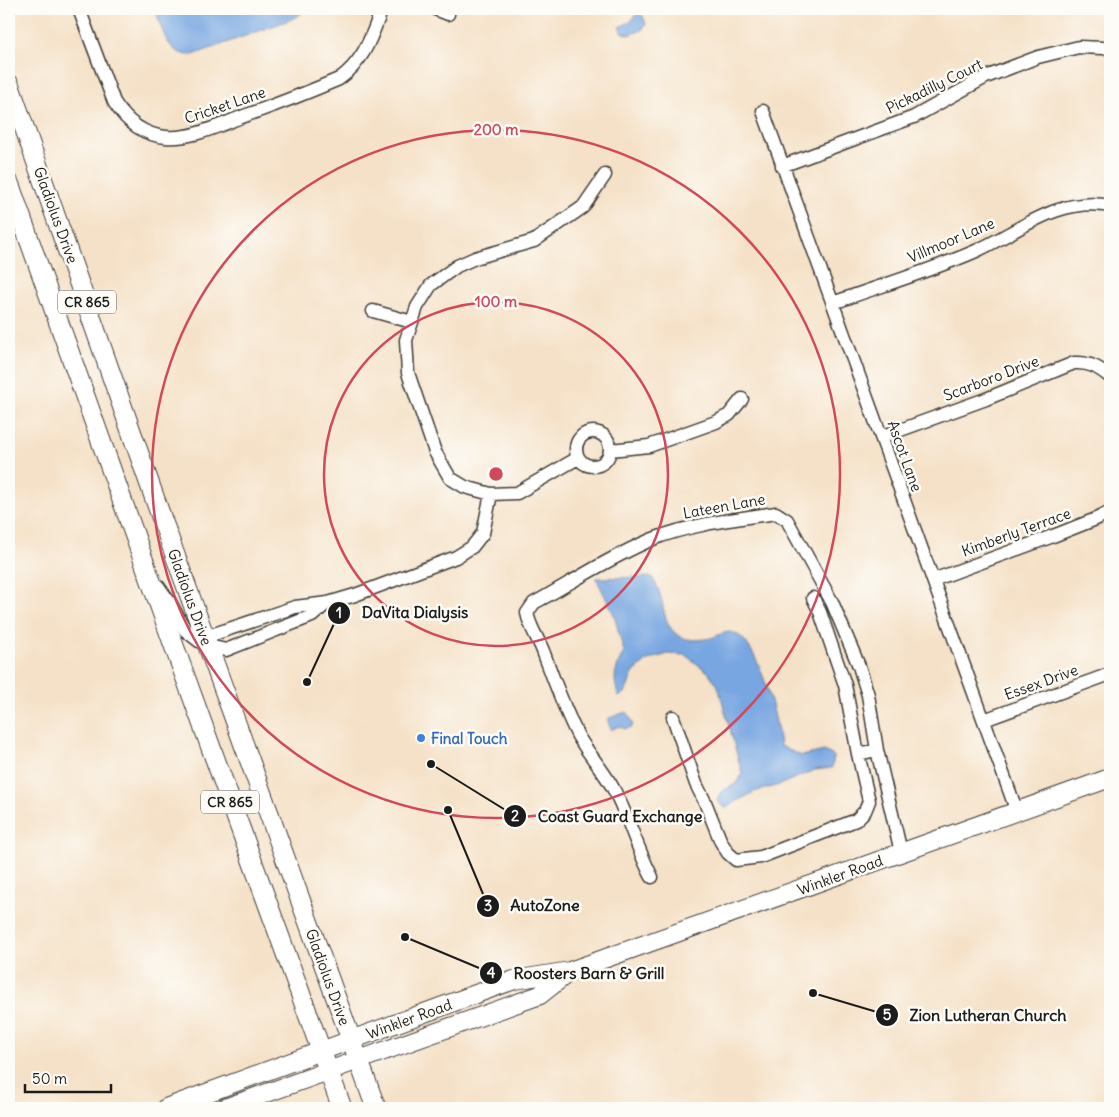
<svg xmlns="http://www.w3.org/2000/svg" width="1119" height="1117" viewBox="0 0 1119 1117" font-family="Delius,sans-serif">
<rect width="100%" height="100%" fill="#fdfcf7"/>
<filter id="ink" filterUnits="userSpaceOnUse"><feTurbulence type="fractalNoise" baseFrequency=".02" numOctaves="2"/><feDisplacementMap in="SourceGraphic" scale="10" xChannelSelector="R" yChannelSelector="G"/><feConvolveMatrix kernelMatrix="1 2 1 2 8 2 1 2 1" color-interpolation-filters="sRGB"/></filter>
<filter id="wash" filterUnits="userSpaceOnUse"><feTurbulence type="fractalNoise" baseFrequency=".0096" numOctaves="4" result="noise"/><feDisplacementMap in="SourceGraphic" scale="20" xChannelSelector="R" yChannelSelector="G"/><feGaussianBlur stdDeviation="1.12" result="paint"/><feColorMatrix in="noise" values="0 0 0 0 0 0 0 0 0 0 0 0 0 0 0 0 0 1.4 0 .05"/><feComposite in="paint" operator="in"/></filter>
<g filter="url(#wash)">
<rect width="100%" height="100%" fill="#f5e1c7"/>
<path fill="#77a6e1" stroke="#4a617e" d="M155,9H304L301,14L292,19L193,55C166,56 163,30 155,9Z
M639,14L643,16L646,24L642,30L630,35L622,32L619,27L632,21L634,16Z
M652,577C655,582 658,588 660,594C664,607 664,623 675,633C684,642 700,640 711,638C717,636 724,632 729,632C758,632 778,723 780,746L802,756L824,751L834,756L832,768L815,770L779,785L754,792L725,808L717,801L720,793L738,782L742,773L718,686L708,672L685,655L668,654L648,660L634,672L625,693L619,697C612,678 615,669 624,652L614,615L596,578Z
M625,712L628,713L633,724L632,727L625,729L619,726L611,730L607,719Z"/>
</g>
<g filter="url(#ink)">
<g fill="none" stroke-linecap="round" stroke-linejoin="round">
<g stroke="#3d3a36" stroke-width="15">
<path id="street" d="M79,9L114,102C126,121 143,135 166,137C194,139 221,124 247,115C278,104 309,92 339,79C365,60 371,37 382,9
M435,9L448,14
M763,111L1017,812
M782,166L914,117L986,77L1038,57L1079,47L1103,48
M833,303C880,286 930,271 976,251C1020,231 1058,196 1110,206
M373,311L412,322
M576 449a17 17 0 1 1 34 0a17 17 0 1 1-34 0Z
M881,437L986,399L1074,363C1089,362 1098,367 1110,377
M610,450L649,446L716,422L729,415L742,399
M578,458L517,493L491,494L465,487L450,478L435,452L408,373L406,340L417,307L431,285L457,266L475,258L534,241L583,207L605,175
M933,580L1053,536L1096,519L1110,512
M158,586L171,604L185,630L199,641L209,646L226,650L312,616L327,603
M813,598L820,612L845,685L858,754
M205,637L295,607L328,603L355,595L456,557L472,547L483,533L491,494
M673,717L696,784L705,802L721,842L728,853L736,860L761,857L856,820L865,811L869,801L858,754L877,750
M984,720L1110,674
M652,877C637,849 629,818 614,790C604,771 589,755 578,736C564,709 554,680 543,651C538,638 530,628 527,613L534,603L545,597C580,577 615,555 653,539C691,524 736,519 776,513L787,520L832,602L859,666L868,695L877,750L901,852"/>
</g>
<g stroke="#3d3a36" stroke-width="20">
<path id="secondary" d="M166,1108L514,980L570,971L1110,778
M225,1108L540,995L569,972"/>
</g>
<g stroke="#3d3a36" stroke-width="21">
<path id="primary" d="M9,84L163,522L376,1108
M9,183L178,657L342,1108"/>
</g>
<use href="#street" stroke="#fff" stroke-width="12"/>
<use href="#secondary" stroke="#fff" stroke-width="18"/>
<use href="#primary" stroke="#fff" stroke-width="19"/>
</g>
</g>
<g fill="none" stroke="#d1495b" stroke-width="2.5">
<circle cx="496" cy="474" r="172"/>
<circle cx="496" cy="474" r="344"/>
</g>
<circle fill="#3f7fe0" stroke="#fdfcf7" stroke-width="2" cx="421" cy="738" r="5"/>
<g text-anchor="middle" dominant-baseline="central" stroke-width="5" stroke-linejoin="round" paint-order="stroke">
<g fill="#fdfcf7" stroke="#605f5e" stroke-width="1">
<rect x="58" y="290.5" width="58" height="23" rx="4"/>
<rect x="201" y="790.5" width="58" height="23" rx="4"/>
</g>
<g font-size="14" font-weight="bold" fill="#1c1c1c">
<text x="87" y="302">CR 865</text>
<text x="230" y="802">CR 865</text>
</g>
<g font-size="15" fill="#1c1c1c" stroke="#fdfcf7">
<text transform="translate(934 86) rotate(-26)">Pickadilly Court</text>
<text transform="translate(225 105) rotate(-19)">Cricket Lane</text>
<text transform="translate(56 215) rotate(70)">Gladiolus Drive</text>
<text transform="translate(951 240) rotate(-23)">Villmoor Lane</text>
<text transform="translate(991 378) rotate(-21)">Scarboro Drive</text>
<text transform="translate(905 456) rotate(70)">Ascot Lane</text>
<text transform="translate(724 506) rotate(-10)">Lateen Lane</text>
<text transform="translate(1016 532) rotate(-20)">Kimberly Terrace</text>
<text transform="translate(190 597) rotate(70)">Gladiolus Drive</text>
<text transform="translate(1041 682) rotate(-20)">Essex Drive</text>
<text transform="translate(840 875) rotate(-20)">Winkler Road</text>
<text transform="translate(328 977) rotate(70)">Gladiolus Drive</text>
<text transform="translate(409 1019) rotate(-20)">Winkler Road</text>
</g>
<g font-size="15" font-weight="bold" fill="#366cbe" stroke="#fdfcf7" text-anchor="start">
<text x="431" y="738">Final Touch</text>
</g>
</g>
<circle cx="496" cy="474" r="8" fill="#d1495b" stroke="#fdfcf7" stroke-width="2.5"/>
<g font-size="15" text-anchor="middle" font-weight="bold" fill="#d1495b" stroke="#fdfcf7" stroke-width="5" stroke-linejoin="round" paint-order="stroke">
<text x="496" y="135">200 m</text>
<text x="496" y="307">100 m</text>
</g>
<path fill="none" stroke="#1c1c1c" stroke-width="2" d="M307 682L339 613M431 764L515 816M448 810L488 906M405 937L491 973M813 993L887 1015"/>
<g fill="#1c1c1c" stroke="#fdfcf7" stroke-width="2">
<circle cx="307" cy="682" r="5"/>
<circle cx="431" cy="764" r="5"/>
<circle cx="448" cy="810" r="5"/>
<circle cx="405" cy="937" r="5"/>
<circle cx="813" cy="993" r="5"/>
<circle cx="339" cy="613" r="12"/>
<circle cx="515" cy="816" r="12"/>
<circle cx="488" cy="906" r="12"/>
<circle cx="491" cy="973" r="12"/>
<circle cx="887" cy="1015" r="12"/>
</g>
<g font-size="15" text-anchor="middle" font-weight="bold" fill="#fff">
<text x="339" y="618">1</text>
<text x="515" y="821">2</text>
<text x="488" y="911">3</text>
<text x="491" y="978">4</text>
<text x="887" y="1020">5</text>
</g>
<g font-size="16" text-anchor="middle" font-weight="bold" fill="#1c1c1c" stroke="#fdfcf7" stroke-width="5" stroke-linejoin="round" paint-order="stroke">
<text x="415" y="618">DaVita Dialysis</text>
<text x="620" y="822">Coast Guard Exchange</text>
<text x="545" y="911">AutoZone</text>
<text x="589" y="979">Roosters Barn &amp; Grill</text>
<text x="988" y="1021">Zion Lutheran Church</text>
</g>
<rect width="1119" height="1117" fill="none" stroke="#fdfcf7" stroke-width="30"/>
<path d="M25 1084v8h86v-8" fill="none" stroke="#1c1c1c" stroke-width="2.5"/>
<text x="32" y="1084" font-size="15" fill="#1c1c1c" stroke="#fdfcf7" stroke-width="4" paint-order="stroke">50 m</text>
</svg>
